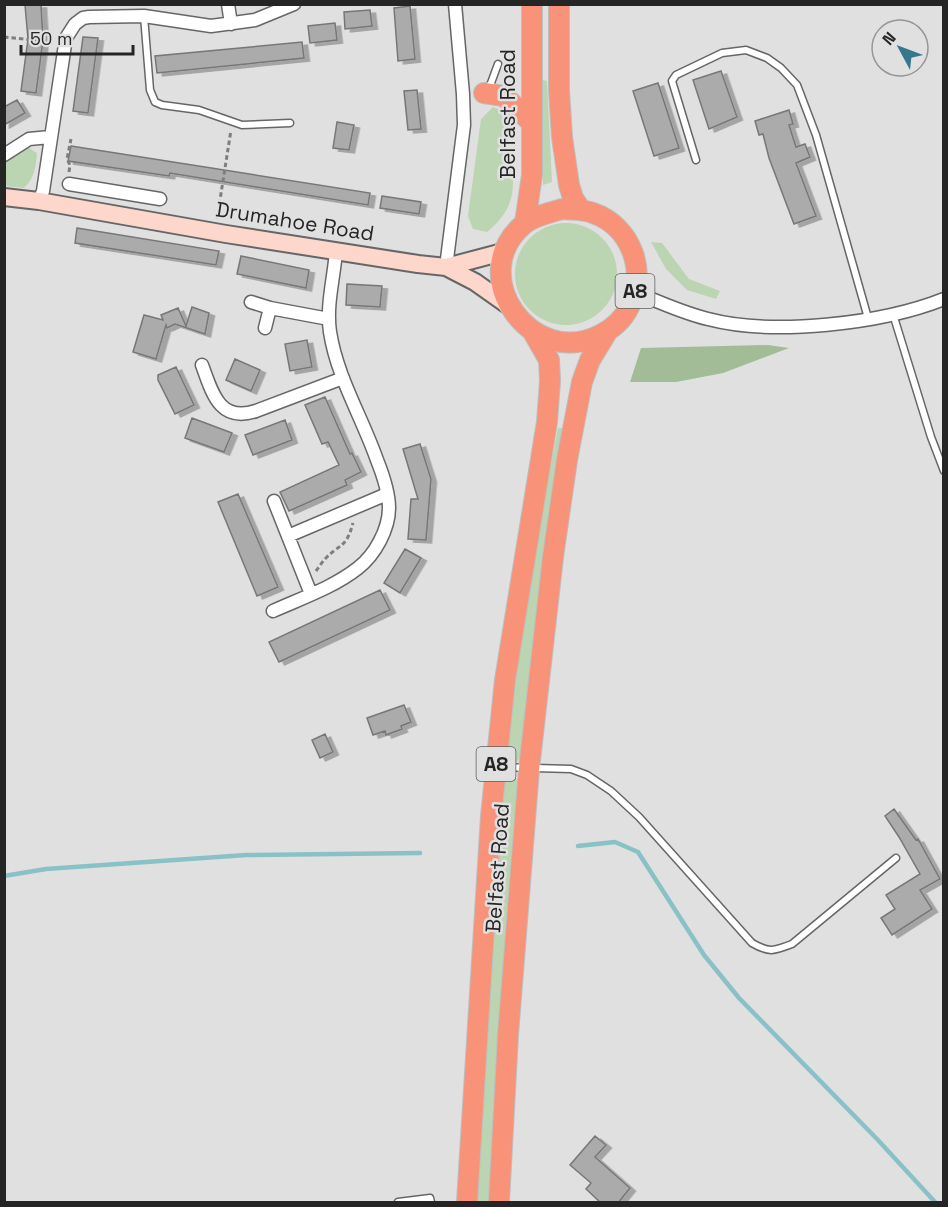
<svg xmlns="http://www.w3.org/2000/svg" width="948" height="1207" viewBox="0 0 948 1207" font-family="'Space Grotesk',sans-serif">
<defs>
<filter id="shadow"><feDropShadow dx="5.5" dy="3" stdDeviation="0" flood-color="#0004"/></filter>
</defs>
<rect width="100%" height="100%" fill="#e0e0e1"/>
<path fill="#bbd4b2" d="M540,79L547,81L552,182L543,185Z
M493,107L502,111C508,125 505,138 506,152C507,159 512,163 512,170C516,197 508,215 487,232L473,229L468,216L481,119Z
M22,148H29L37,153C36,167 34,179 24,188L5,186V159Z
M515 274a51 51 0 1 1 102 0a51 51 0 1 1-102 0Z
M651,242L662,243L689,279L720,291L716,299L687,290L666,269Z
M558,428H563L522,754L516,763L506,757C519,646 537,537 558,428Z
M509,776L518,780L504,968L491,1202H475L488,962L503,779Z"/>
<path fill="#a1bc97" d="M768,345L789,348L723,373L676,382H630L641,348Z"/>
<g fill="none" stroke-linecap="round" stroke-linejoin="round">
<path stroke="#88c2c6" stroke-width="4.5" d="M578,846L615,842L638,852L704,955L739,998L877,1139L935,1202
M4,876L46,869L246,855L420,853"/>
</g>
<path fill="#ababac" stroke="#777778" stroke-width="1.5" filter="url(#shadow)" d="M25,5H41L43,40L36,93L21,91L28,39Z
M410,6L415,59L398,61L394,8Z
M370,10L372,26L345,29L344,12Z
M335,23L337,40L310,43L308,26Z
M83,37L98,38L88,113L73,111Z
M302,42L304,58L157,73L155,56Z
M721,71L737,117L709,129L693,80Z
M658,83L679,148L654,156L633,91Z
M417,90L421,129L408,130L404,91Z
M17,100L25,113L4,125V107Z
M789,110L793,124L789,125L796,147L805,144L810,157L796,163L816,216L794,224L769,158L763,134L759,135L755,121Z
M337,122L354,125L349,150L333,148Z
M71,146L370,193L368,205L170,173L169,176L68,161Z
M382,196L421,202L419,214L380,208Z
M77,228L219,251L216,265L75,243Z
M241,256L309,270L306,288L237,274Z
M347,284L382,286L380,307L346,305Z
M192,307L209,313L205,334L175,324L167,328L166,325L156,359L133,352L144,315L163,320L161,315L178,308L186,326Z
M307,340L312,367L290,371L285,344Z
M235,359L260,370L251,391L226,380Z
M176,367L194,405L175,414L158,380V375Z
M325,397L350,454L352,453L361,472L345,480L347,485L289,511L280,492L339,465L328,442L322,444L305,405Z
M192,418L232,433L224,452L185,438Z
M285,420L292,440L253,455L245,435Z
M420,444L431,479L426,540L408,539L411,499H418L403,449Z
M238,494L278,587L257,596L218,502Z
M405,549L421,558L400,593L384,583Z
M380,590L390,610L279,662L269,642Z
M404,705L411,722L401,726L402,729L386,735L385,731L373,735L367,718Z
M325,734L333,752L320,758L312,740Z
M894,809L916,840L918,839L940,879L920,890L932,909L892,935L881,918L895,909L886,895L920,874L899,837L885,816Z
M595,1136L606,1145L595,1157L630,1188L618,1203H601L586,1189L591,1183L570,1165Z"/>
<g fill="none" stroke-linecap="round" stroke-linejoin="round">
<g stroke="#666667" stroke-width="9">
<path id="service" d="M144,16L150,90L155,102L162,105L199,110L242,125L290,123
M486,90L491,83L498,64
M696,160L672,81L676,75L722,53L746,50L767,58L781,68L797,85L816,135L868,318
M893,314L931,437L944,471
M500,767L571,769L587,775L611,791L639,817L752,943C769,953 774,951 792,944L896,858
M398,1202L430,1198L431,1202"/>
</g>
<g stroke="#666667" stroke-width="15">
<path id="minor" d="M228,4L231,24
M4,155L29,139L50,137
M69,184L160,199
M39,201L43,191L66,38L75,24L83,18L89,17L144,16L211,26L255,20L294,4
M446,267L464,125L463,94L455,4
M635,292C659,302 683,313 708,319C773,336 881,324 944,299
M251,302L270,308L329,319
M265,328L270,308
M202,365C212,392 219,423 256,411L343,378
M274,501L311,594
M288,536L387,494
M273,611C302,598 334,587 358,568C375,555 389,529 389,508C389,492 383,475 377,460C362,417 337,377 330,332C326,305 334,278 336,251"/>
</g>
<g stroke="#666667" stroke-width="20">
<path id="secondary" d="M4,197L39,201L226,234L418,264L446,267L503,252
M446,267L475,282L509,306"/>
</g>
<g stroke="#bebebe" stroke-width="22">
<path id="trunk" d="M559,4V90L562,137L569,185L573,198L581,210
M484,93L504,96L531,122
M562,209C572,210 583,209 593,213C631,226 648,272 629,307C623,320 612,329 600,335C531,370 464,274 524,224C534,216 549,213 562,209Z
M525,223L532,175V4
M467,1202L491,816L505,680L547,422L550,381L549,360L533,332
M499,1202L508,1035L529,769L553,557L567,460L582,382L590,360L607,332"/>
</g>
<path stroke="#7e7e7e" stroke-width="3" stroke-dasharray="4.5 3" stroke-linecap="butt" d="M4,37L53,42
M69,172L70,165L67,159L71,139
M217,219L231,130
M316,571C319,567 322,562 325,559C340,543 346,549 353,523"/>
<use href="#service" stroke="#fff" stroke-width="6"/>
<use href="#minor" stroke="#fff" stroke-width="12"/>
<use href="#secondary" stroke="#fdd6cc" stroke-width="16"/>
<use href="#trunk" stroke="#f89278" stroke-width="20"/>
</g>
<g text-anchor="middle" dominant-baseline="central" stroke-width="5" stroke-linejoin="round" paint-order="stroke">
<g fill="#e0e0e1" stroke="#5d5d5d" stroke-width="1.5">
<rect x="615.5" y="274" width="39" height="34" rx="4.5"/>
<rect x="476.5" y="747" width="39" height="34" rx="4.5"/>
</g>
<g font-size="20" font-weight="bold" fill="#252525">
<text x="635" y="291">A8</text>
<text x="496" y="764">A8</text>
</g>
<g font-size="21" fill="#252525" stroke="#e0e0e1">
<text transform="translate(507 114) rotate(-90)">Belfast Road</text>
<text transform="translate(295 221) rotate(9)">Drumahoe Road</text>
<text transform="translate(497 868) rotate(-86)">Belfast Road</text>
</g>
</g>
<rect width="948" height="1207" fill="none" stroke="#252525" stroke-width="12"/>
<g transform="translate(900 48) rotate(311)"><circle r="28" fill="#e0e0e1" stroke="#959596" stroke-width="1.5"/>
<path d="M0-4.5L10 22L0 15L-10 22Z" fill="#37778b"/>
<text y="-9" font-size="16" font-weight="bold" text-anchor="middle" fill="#252525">N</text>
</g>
<path d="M21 45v9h112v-9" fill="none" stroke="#252525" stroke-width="3"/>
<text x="30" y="45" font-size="18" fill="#252525" stroke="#e0e0e1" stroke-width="4.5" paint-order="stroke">50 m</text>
</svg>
